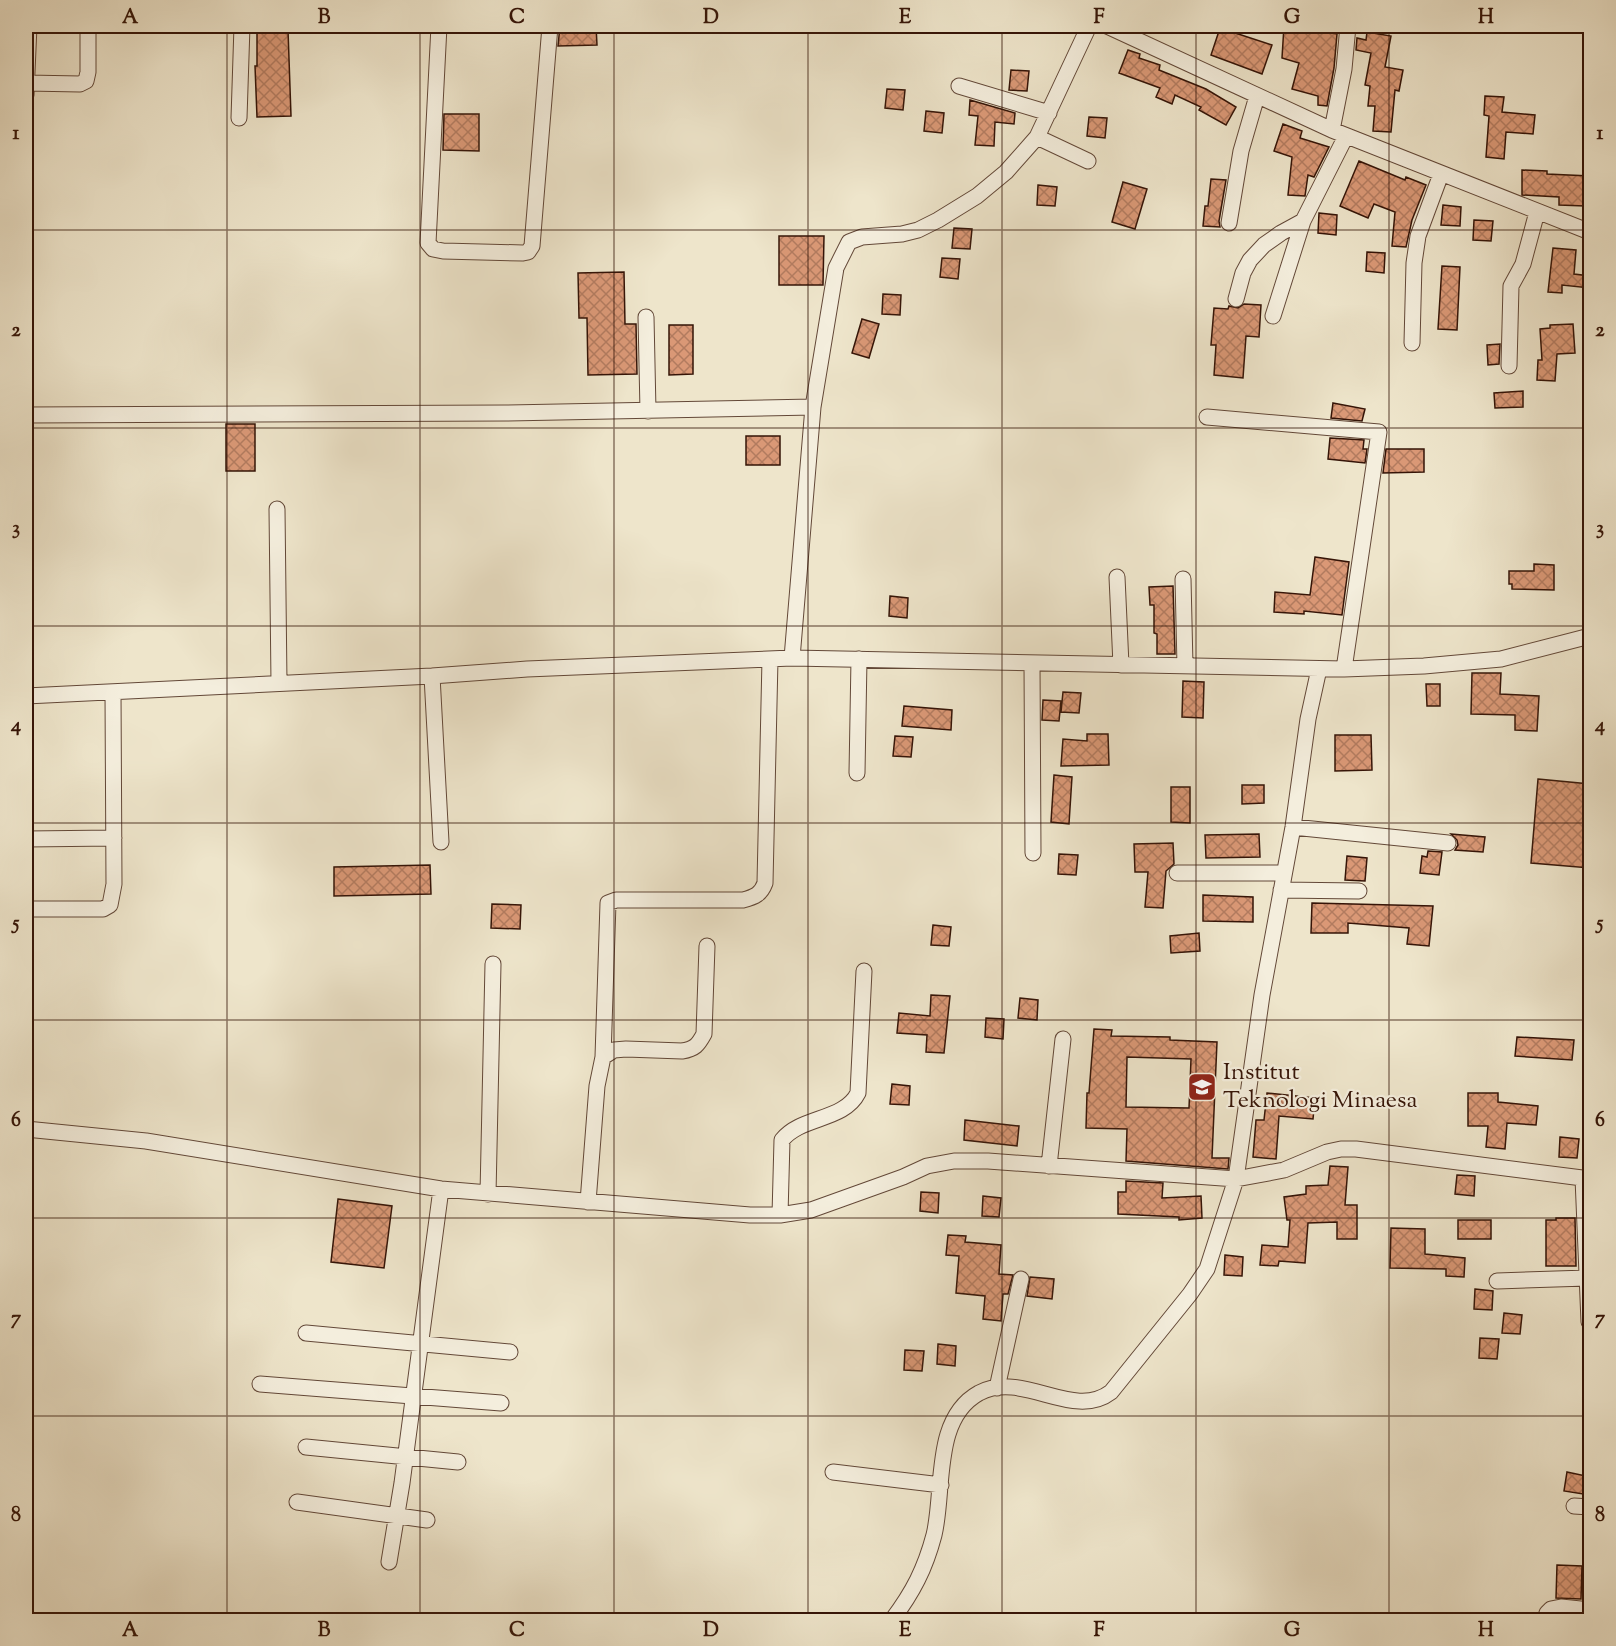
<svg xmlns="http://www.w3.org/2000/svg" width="1616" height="1646" viewBox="0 0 1616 1646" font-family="'Sorts Mill Goudy',serif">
<defs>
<pattern id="building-cross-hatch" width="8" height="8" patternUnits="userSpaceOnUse" patternTransform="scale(1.5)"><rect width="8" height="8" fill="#da9876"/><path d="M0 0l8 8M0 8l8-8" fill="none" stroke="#b27b5f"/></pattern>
</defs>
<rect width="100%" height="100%" fill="#eee5cb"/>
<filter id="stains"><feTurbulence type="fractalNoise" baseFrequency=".00333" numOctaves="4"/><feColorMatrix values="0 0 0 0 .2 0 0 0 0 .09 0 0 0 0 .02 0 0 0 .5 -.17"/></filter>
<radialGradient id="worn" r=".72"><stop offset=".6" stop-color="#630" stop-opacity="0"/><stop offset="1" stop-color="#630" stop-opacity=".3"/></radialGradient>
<path fill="url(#building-cross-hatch)" stroke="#351407" stroke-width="1.5" fill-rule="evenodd" d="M560,26H596L597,45L558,46Z
M1284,26H1319L1318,30L1337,34L1334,68L1327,106L1318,105V96L1292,89L1299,63L1282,58Z
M1220,28L1272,45L1262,74L1211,55Z
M257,30H288L291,116L257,117L255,66H257Z
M1367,32L1391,36L1385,67L1403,70L1399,91L1395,90L1391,132L1373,131L1375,106H1368L1370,86L1365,85L1371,53L1356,50L1357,38L1366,40Z
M1128,50L1140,54L1139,58L1160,65L1159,70L1206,89L1236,107L1226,125L1199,110L1201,107L1175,95L1172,104L1156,97L1160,88L1119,73Z
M1011,70L1029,71L1027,91L1009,90Z
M887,89L905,90L903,110L885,108Z
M1485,96L1504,97L1502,112L1535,115L1533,134L1506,132L1504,159L1486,157L1489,116L1484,115Z
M970,100L1015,113L1014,124L995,122L994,146L975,145L978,116L969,115Z
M926,111L944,113L942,133L924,131Z
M444,114H479V151L443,150Z
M1089,117L1107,118L1105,138L1087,136Z
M1283,124L1302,131L1300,138L1329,147L1314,177L1308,175L1305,196L1288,195L1292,157L1274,151Z
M1359,161L1405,180L1406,177L1426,185L1412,220L1406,247L1392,246L1395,212L1374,204L1368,218L1340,206Z
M1522,170L1547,171V174L1590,176V190H1586L1585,206L1559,205V197L1522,195Z
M1211,179L1226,180L1219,221L1220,227L1203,226L1205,206H1208Z
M1123,182L1147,189L1135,229L1112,222Z
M1038,185L1057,187L1055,206L1037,205Z
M1443,205L1461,207L1460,226L1441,225Z
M1319,213L1337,215L1336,235L1318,233Z
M1474,220L1493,221L1491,241L1473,240Z
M954,228L972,229L970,249L952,248Z
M779,236H824L823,285H779Z
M1553,248L1576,250L1574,274L1590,276V288L1562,285V293L1548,292Z
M1367,252L1385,253L1384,273L1366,271Z
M942,258L960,259L958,279L940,277Z
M1442,266L1460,267L1457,330L1438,329Z
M624,272L625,324H636L637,374L588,375L587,318H579L578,273Z
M883,294L901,295L900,315L882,314Z
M1244,304L1261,305L1259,337L1246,336L1243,378L1214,375L1216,345H1211L1214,308L1228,309L1229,306L1238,308Z
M862,319L879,324L869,358L852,353Z
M1573,324L1575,353L1557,354L1555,381L1537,380L1538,360H1542L1540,329L1550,328V325Z
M669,325H693V374L669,375Z
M1500,344L1499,364L1488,365L1487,345Z
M1523,391V407L1495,408L1494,393Z
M1333,403L1365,409L1362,421L1331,418Z
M226,424H255V471H226Z
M746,436H780V465H746Z
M1330,438L1364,440L1363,449H1367L1365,463L1328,459Z
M1386,449H1424V472L1383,473Z
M1315,557L1349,562L1342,615L1304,611V614L1274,612L1275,592L1310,595Z
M1534,564L1554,565V590L1512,589V584H1509V571H1534Z
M1173,586L1175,654H1157V634L1154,633V605H1150L1149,587Z
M890,596L908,598L907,618L889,616Z
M1472,673H1501L1500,694L1539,696L1537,731L1515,730V715L1471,714Z
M1183,681L1204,682L1203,718L1182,717Z
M1426,684H1440V706H1427Z
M1063,692L1081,693L1079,713L1061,712Z
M1043,700L1061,701L1059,721L1042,720Z
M904,706L952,710L951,730L902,726Z
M1087,734H1108L1109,765L1061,766L1063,739L1087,741Z
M1335,735H1371L1372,770L1335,771Z
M895,736L913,737L911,757L893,756Z
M1054,775L1072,777L1069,824L1051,822Z
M1538,779L1590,784V868L1531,863Z
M1242,785H1264V803L1242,804Z
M1171,787H1190V823L1171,822Z
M1259,834L1260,857L1206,858L1205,835Z
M1451,834L1485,837L1483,852L1455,850L1458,845L1457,840Z
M1173,843L1174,864L1166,871L1163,908L1145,907L1148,872H1135L1134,844Z
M1428,851L1442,852L1439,875L1420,873L1422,856L1427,857Z
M1059,854L1078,855L1076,875L1058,874Z
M1347,856L1367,858L1365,881L1345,880Z
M430,865L431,894L334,896V867Z
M1203,895L1253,897V922L1203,921Z
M1312,903L1433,906L1429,946L1407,944L1409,928L1348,923V933H1311Z
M492,904L521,905L520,929L491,928Z
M933,925L951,927L949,946L931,945Z
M1199,933L1200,951L1171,953L1170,936Z
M931,995L950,996L944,1053L926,1052L927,1035L897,1033L899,1013L930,1016Z
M1020,998L1038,1000L1037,1020L1018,1018Z
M986,1018L1004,1019L1003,1039L985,1037Z
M1094,1029L1112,1030L1111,1036L1170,1037V1040L1217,1042L1212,1158H1229L1228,1169L1126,1161L1127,1129L1086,1128L1087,1093H1089ZM1127,1057L1191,1059L1189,1108L1126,1107Z
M1517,1037L1574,1040L1572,1060L1515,1056Z
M892,1084L910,1086L909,1105L890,1104Z
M1267,1093L1315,1098L1313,1119L1279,1116L1276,1159L1253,1157L1256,1120H1264Z
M1468,1093H1498V1102L1538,1106L1536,1125L1507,1123L1505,1149L1486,1147L1488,1126H1468Z
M965,1120L1019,1126L1017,1146L964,1140Z
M1560,1137L1579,1139L1577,1158L1559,1157Z
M1330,1166L1348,1167L1345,1205H1357V1239H1337V1222L1308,1223L1305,1263L1279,1261L1278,1266L1260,1265L1262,1245L1288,1247L1290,1220H1287L1284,1197L1306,1194V1186L1328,1185Z
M1457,1175L1475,1176L1474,1196L1455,1194Z
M1126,1181L1163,1183L1162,1198L1201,1196L1202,1218L1179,1220V1217L1118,1214V1192H1126Z
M921,1192L939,1193L938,1213L920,1211Z
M983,1196L1001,1198L999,1217L982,1216Z
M338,1199L392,1206L384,1268L331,1262Z
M1556,1218H1575L1576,1266H1546V1220H1556Z
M1458,1220H1491V1239H1458Z
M1391,1228L1425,1229V1254L1465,1258L1464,1277L1446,1276V1269L1390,1268Z
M948,1235L966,1236L965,1242L1001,1245L999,1274L1013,1275L1008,1294H1003L1001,1321L983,1319L985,1296L956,1293L959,1256L946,1255Z
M1225,1255L1243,1257L1242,1276L1224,1275Z
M1030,1277L1054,1279L1052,1299L1027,1296Z
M1475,1289L1493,1291L1492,1310L1474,1309Z
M1504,1313L1522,1315L1520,1334L1502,1333Z
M1480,1338L1499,1339L1497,1359L1479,1358Z
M938,1344L956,1346L955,1366L937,1364Z
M905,1350L924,1351L922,1371L904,1370Z
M1567,1472L1586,1476L1583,1494L1564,1491Z
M1557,1565L1582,1566L1581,1599L1556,1598Z"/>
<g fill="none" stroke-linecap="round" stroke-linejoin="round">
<g stroke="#634838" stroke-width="17">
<path id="minor" d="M439,26L428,243L433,249L443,251L523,253L528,252L532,246L550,26
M1107,26L1332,130L1590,232
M27,83L80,84L86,81L88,72V26
M959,86L1049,113
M26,95L29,26
M239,118L242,26
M1332,130L1344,69L1348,26
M1037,137L1088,161
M1229,223L1241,151L1257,96
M1236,299L1243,273L1250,260L1264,245L1281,233L1303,221L1346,136
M1273,316L1303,221
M646,317L648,411
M1412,343L1414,263L1418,236L1441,174
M1509,366L1511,286L1523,264L1537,212
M26,415L506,413L813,407L836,268L849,242L862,237L902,234L918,230L938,220L977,196L1006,172L1037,137L1089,26
M1207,417L1379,432L1344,669
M277,509L279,683
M1117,577L1121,665
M1183,579L1185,666
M792,658L813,407
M1032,663L1033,853
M432,676L441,842
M26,696L432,676L527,669L792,658L1344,669L1424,666L1501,659L1590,636
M857,773L859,659
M1293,827L1448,843
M26,839L114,838
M1177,873H1284
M1281,890L1359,891
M26,909H103L110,905L114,884L113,692
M603,1057L608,903L616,900H743C755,897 761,894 765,883L770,659
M26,1129L146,1141L441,1189L750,1215H780L811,1210L903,1177L927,1166L954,1161H988L1236,1179L1284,1170L1327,1152L1341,1149H1356L1590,1179
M1049,1166L1063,1039
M1583,1178L1589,1322
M488,1194L493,964
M588,1202L597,1086L603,1057L614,1050L626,1049L682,1051C695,1049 698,1045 704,1034L707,946
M780,1215L782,1140C801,1116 844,1121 858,1093L864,971
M1497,1281L1587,1278
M306,1333L510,1352
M260,1384L501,1403
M997,1388L1021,1279
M306,1447L458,1462
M833,1472L941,1485
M297,1502L427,1520
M1574,1506L1590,1507
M389,1562L402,1483L441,1189
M892,1620C913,1592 925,1569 934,1535C945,1490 932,1419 979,1393C1023,1370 1073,1421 1111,1392L1190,1294L1207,1269L1236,1179L1262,995L1293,827L1308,719L1319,669
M1545,1620L1547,1613L1551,1609L1561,1607L1590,1610"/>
</g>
<use href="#minor" stroke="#f4eedd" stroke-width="15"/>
</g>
<path fill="none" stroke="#351407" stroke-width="1.5" stroke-opacity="0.55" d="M227,26V1620M420,26V1620M614,26V1620M808,26V1620M1002,26V1620M1196,26V1620M1389,26V1620M26,230H1590M26,428H1590M26,626H1590M26,823H1590M26,1020H1590M26,1218H1590M26,1416H1590"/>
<defs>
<g id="university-square" transform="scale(1.5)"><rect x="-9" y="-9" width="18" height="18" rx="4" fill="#8f2418" stroke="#f4eedd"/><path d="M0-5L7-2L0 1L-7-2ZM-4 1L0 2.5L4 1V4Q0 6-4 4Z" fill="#fff"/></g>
</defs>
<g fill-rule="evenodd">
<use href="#university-square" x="1202" y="1087"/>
</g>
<g text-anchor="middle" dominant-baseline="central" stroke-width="4.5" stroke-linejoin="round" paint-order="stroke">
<g font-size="24" fill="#351407" stroke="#f4eedd" text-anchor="start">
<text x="1223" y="1073">Institut<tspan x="1223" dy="28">Teknologi Minaesa</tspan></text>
</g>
</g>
<rect width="1616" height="1646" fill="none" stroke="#eee5cb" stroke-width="66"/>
<rect x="33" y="33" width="1550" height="1580" fill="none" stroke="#351407" stroke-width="2"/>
<g font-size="20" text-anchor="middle" font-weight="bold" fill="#351407">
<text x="130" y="23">A</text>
<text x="324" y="23">B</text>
<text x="517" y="23">C</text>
<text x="711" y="23">D</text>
<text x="905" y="23">E</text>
<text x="1099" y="23">F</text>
<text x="1292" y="23">G</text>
<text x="1486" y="23">H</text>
<text x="16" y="139">1</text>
<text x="1600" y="139">1</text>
<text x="16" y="336">2</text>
<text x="1600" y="336">2</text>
<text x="16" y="534">3</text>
<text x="1600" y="534">3</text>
<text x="16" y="731">4</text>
<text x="1600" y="731">4</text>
<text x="16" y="929">5</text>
<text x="1600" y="929">5</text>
<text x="16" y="1126">6</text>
<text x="1600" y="1126">6</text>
<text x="16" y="1324">7</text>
<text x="1600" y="1324">7</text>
<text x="16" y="1521">8</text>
<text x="1600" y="1521">8</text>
<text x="130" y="1636">A</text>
<text x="324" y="1636">B</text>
<text x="517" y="1636">C</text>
<text x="711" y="1636">D</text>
<text x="905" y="1636">E</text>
<text x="1099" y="1636">F</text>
<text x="1292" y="1636">G</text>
<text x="1486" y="1636">H</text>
</g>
<rect width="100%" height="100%" filter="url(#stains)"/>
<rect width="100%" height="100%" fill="url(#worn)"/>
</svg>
